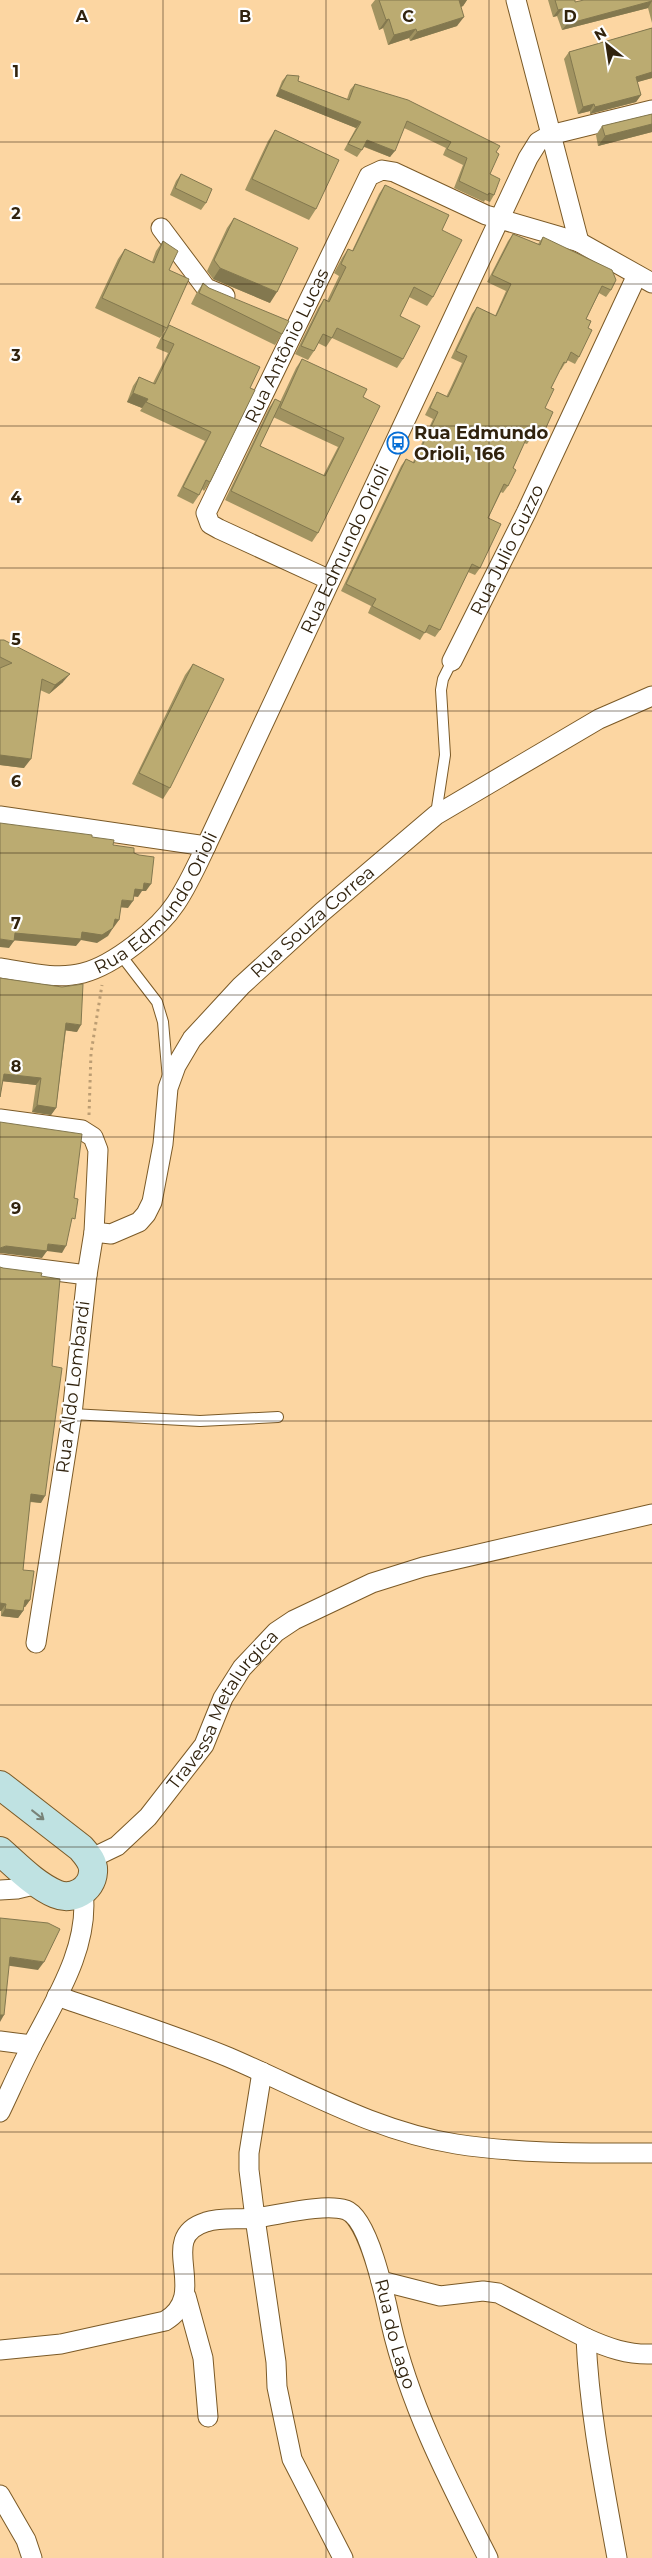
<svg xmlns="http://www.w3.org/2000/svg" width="652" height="2558" viewBox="0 0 652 2558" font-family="Montserrat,sans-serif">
<rect width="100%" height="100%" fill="#fcd6a2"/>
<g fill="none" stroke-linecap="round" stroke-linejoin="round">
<g stroke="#7b5a27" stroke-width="12">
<path id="lane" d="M436,814L445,755L441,690L443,679L452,661
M120,954L157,1002L163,1022L168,1079
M72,1414L200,1421L278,1417"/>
</g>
<g stroke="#7b5a27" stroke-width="21">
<g id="street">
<path d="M516,0L579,242"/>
<path d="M161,228L206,288L225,296"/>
<path id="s1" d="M330,580L219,529L210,524L206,513L369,176L382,170L394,172L486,215L579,242L652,283"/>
<path id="s2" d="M452,661L526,513L637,275"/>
<path d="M0,816L206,846"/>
<path id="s3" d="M0,968C26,972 57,980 83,973C114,965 159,929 176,903C188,885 197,865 206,846L528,158L538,142L550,135L652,110"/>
<path d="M0,1119L82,1130L93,1137L98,1150L94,1232L87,1275L72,1414L36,1643"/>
<path id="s4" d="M94,1232L111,1234L139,1222L146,1214L152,1202L163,1144L168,1088L176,1066L192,1039L241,986L322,912L436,815L599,719L652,696"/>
<path d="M0,1264L87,1275"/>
<path id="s5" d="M90,1859L117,1846L148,1817L204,1745L223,1698L242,1668L276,1632L294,1620L372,1583L423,1567L652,1514"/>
<path d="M0,1890L17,1889L38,1884"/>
<path d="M57,1996C114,2016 172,2034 228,2057C303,2089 374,2131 456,2144C520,2154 587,2153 652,2153"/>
<path d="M0,2041L32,2045"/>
<path id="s6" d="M262,2072L249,2153V2170L255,2218C279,2215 324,2203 346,2210C369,2218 386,2301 391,2324C410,2407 450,2483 488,2558"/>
<path d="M0,2112C11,2089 21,2066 33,2043C57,1997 90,1945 83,1891"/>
<path d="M381,2281L440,2296L483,2291L498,2293L586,2338C589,2411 604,2486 617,2558"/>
<path d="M186,2296L203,2358L208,2417"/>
<path d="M586,2338C608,2348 628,2355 652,2354"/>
<path d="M0,2350L61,2344L165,2321C212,2293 154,2238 206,2222C220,2217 240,2220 255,2218L276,2362L277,2387L292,2459L343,2558"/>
<path d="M0,2495L26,2540L32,2558"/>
</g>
</g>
<g stroke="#7b5a27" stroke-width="30">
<path id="secondary" d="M0,1785L81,1848C87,1855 94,1862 93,1872C92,1890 72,1901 56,1894C35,1885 17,1866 0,1851"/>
</g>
<path stroke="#bc9d73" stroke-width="3" stroke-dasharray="2.5 4" stroke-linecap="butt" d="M89,1115L91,1053L102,985"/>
<use href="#lane" stroke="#fff" stroke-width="10"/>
<use href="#street" stroke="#fff" stroke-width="19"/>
<use href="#secondary" stroke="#bfe2e2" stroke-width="28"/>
</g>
<path fill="#a19361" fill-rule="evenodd" d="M375,0H467L463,6L461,7L457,26L410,41L409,38L388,45L383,28L379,30L371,5Z
M548,0H575V2L652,0V23L648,8L562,30L557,16L553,17Z
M652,28V78L637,82L641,95L636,102L590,114V111L578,114L564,59L569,52Z
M287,75L298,81L347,99L350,90L355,84L496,152L490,174L494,195L490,202L485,200L484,202L454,188L463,165L443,155L446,148L404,128L390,157L364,147L357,157L344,150L356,128L276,96L282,81Z
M652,114V132L598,146L596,135L602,126Z
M275,130L316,209L309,220L245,190L268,141Z
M181,174L206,203L201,210L170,195L176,181Z
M385,185L442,230L433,297L427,306L409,297L400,316L403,359L397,368L332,338L326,347L318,343L314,351L308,360L295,354L318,308L324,299L327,301L339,276L334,273L342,258L348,249L352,251L379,194Z
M234,218L270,303L213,279L207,271L227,228Z
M513,234L538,244L543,237L611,290L606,297L599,293L586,319L588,328L579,357L575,364L567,360L561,370L560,369L551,388L545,408V430L540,437L534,434L527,444L524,443L513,468L508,486L503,493L501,492L488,518L480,568L475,575L468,572L440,630L435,637L425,632L420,640L368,613L371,606L341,591L401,466L406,459L413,462L433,419L425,415L433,399L437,392L446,397L451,387L462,363L451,358L472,314L477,307L495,316L506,291L487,282L508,241Z
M163,241L169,270L167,328L160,338L95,308L118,259L125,249L152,262L156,251Z
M203,283L209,288L282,334L275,345L191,304L196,294Z
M169,325L250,388L210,482L204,491L202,489L199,495L193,504L177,496L205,441L140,411L142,408L127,402L133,386L139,377L153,383L168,353L156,348L163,333Z
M302,359L363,397L318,533L312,542L225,500L269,408L275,399L280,402L296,368ZM273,417L338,447L323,476L260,446Z
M0,640L63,682L49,694L40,690L24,768L0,765Z
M193,664L170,788L163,799L132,784L185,675Z
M0,978L77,1032L66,1030L56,1108L51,1115L32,1112L36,1085L3,1081Z
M0,1267L3,1268L41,1276L52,1366L41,1503L30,1502L23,1570L30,1600L25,1607H24L23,1611L18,1618L1,1616V1611H0Z"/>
<path fill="#83784f" d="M459,0H467L463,6L452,10Z
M652,1L648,8L562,30L567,24Z
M562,9L557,16L553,17L558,10Z
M464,17L457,26L410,41L417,32Z
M389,19L383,28L379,30L386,20Z
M416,29L409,38L388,45L394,35Z
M652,72V78L631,84L636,77Z
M280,89L361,122L356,128L276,96Z
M641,95L636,102L590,114L595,107Z
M594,104L590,111L578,114L583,107Z
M652,124V132L598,146L605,136Z
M367,140L395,151L390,157L363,146Z
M220,268L277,292L270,303L213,279Z
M133,393L148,399L142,408L127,402Z
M70,674L63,682L49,694L55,685Z
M0,755L31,759L24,768L0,765Z
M144,883L151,884L146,891H142L138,897L130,896L135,889Z
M122,900L133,901L128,908L117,907Z
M115,919L119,920L114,927H110Z
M113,928L108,936L97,943L81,940L76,946L10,940L15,933L82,932Z
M0,939L14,941L9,948L0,947Z
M66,1023L81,1025L77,1032L62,1030Z
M4,1074L41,1078L36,1085L0,1081Z
M37,1105L56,1108L51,1115L32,1112Z
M48,1244L66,1246L62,1253L47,1251L42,1258L0,1253V1248L6,1246Z
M31,1494L45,1496L41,1503L26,1501Z
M25,1600H30L25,1607L20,1606Z
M0,1603L6,1604L1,1611H0Z
M5,1609L23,1611L18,1618L1,1616Z
M10,1957L44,1962L38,1970L4,1965Z
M0,2015H4L0,2022Z"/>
<path fill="#bbab71" stroke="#83784f" d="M379,0H460H459L464,17L417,32L416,29L394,35L389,19L386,20Z
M555,0H575V2L584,0H652V1L567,24L562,9L558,10Z
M652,28V72L636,77L641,95L595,107L594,104L583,107L569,52Z
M287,75L299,76L298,81L349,100L355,84L408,100L500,146L496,152L499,154L490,174L500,179L494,195L489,193L488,195L459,181L467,158L447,149L451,142L407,121L395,151L367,140L362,150L348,144L361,122L280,89Z
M652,114V124L605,136L602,126Z
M275,130L339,160L316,209L252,179Z
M181,174L212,189L206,203L175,188Z
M385,185L449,215L442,230L462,240L433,297L414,287L400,316L420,326L403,359L337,328L332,338L323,334L314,351L301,346L324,299L329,302L346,267L341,264L348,249L353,251Z
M234,218L298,248L277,292L220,268L214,260Z
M513,234L540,245L543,237L612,270L616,280L611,290L602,286L586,319L591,321L588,328L592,330L579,357L571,352L566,363L564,362L551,388L554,389L545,408L553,412L545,430L537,427L532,437L528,435L513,468L516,470L508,486L504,484L488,518L501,524L480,568L472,564L440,630L429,625L425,633L372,606L376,599L346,584L406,459L414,463L438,412L430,408L437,392L448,397L456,380L467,356L456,351L477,307L496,316L511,284L492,275Z
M163,241L178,251L169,270L189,279L167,328L102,298L125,249L154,263Z
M203,283L209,288L289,321L282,334L199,293Z
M169,325L260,367L250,388L255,390L210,482L206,480L199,495L183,487L211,432L146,402L148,399L133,393L139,377L155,384L174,344L162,339Z
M302,359L367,389L363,397L380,406L318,533L231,491L275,399L281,402L260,446L325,476L344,438L280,408Z
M0,640H4L70,674L55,685L42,679L31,759L0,755V668L12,663L0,657Z
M193,664L224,679L170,788L139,773Z
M0,823L92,835V837L114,840L113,845L134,848V853L139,855L154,857L151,884L144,883L143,890L135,889L133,901L122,900L119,920L115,919L113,928L102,935L82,932L81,939L15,933L14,941L0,939Z
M0,978L62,987L83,984L81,1025L66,1023L56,1108L37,1105L41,1078L4,1074L0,1097Z
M0,1122L82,1134L74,1198L78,1199L75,1219L72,1218L66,1246L48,1244L47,1251L6,1246L0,1248Z
M0,1267L3,1268L42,1273L41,1276L60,1279L52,1366L62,1368L45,1496L31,1494L23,1570L34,1571L30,1600H25L23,1611L5,1609L6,1604L0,1603Z
M0,1918L48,1923L60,1929L44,1962L10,1957L4,2015H0Z"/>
<defs><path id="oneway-shaft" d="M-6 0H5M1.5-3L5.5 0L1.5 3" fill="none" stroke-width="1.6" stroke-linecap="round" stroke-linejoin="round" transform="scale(1.25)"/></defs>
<use stroke="#788278" href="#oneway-shaft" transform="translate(38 1815) rotate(38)"/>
<path fill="none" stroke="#31230e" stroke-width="1" stroke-opacity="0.55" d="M163,0V2558M326,0V2558M489,0V2558M0,142H652M0,284H652M0,426H652M0,568H652M0,711H652M0,853H652M0,995H652M0,1137H652M0,1279H652M0,1421H652M0,1563H652M0,1705H652M0,1847H652M0,1990H652M0,2132H652M0,2274H652M0,2416H652"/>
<defs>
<g id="bus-ring" transform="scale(1.125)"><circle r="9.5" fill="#fefefe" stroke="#056ed6" stroke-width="1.5"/><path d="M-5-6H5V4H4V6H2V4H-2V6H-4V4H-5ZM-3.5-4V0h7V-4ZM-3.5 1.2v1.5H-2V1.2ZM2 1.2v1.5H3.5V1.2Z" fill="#056ed6"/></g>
</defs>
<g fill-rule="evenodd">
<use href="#bus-ring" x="398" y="443"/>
</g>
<g text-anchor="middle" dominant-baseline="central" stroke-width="4.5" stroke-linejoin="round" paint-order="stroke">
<g font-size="18" fill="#31230e" stroke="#fefefe">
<text stroke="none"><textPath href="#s1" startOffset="330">Rua Antônio Lucas</textPath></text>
<text stroke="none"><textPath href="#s3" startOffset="594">Rua Edmundo Orioli</textPath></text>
<text stroke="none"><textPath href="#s2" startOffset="124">Rua Julio Guzzo</textPath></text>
<text stroke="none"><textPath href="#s3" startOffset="189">Rua Edmundo Orioli</textPath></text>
<text stroke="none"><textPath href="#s4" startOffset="410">Rua Souza Correa</textPath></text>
<text transform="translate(73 1387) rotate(-83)">Rua Aldo Lombardi</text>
<text stroke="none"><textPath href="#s5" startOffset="204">Travessa Metalurgica</textPath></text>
<text stroke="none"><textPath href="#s6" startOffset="375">Rua do Lago</textPath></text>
</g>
<g font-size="18" font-weight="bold" fill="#31230e" stroke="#fefefe" text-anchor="start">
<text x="414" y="433">Rua Edmundo<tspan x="414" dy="21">Orioli, 166</tspan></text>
</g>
</g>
<g font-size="16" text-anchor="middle" font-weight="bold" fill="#31230e" stroke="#fefefe" stroke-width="4.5" stroke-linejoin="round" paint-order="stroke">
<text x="82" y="22">A</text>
<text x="245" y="22">B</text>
<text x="408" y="22">C</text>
<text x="570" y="22">D</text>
<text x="16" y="77">1</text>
<text x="16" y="219">2</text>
<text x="16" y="361">3</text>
<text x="16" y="503">4</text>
<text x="16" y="645">5</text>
<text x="16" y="787">6</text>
<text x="16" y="929">7</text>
<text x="16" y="1072">8</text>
<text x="16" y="1214">9</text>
</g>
<g transform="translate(607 45) rotate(330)" stroke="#fefefe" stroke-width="4" paint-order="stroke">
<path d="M0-4L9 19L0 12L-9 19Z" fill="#31230e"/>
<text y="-8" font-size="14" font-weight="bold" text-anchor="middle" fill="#31230e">N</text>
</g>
</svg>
